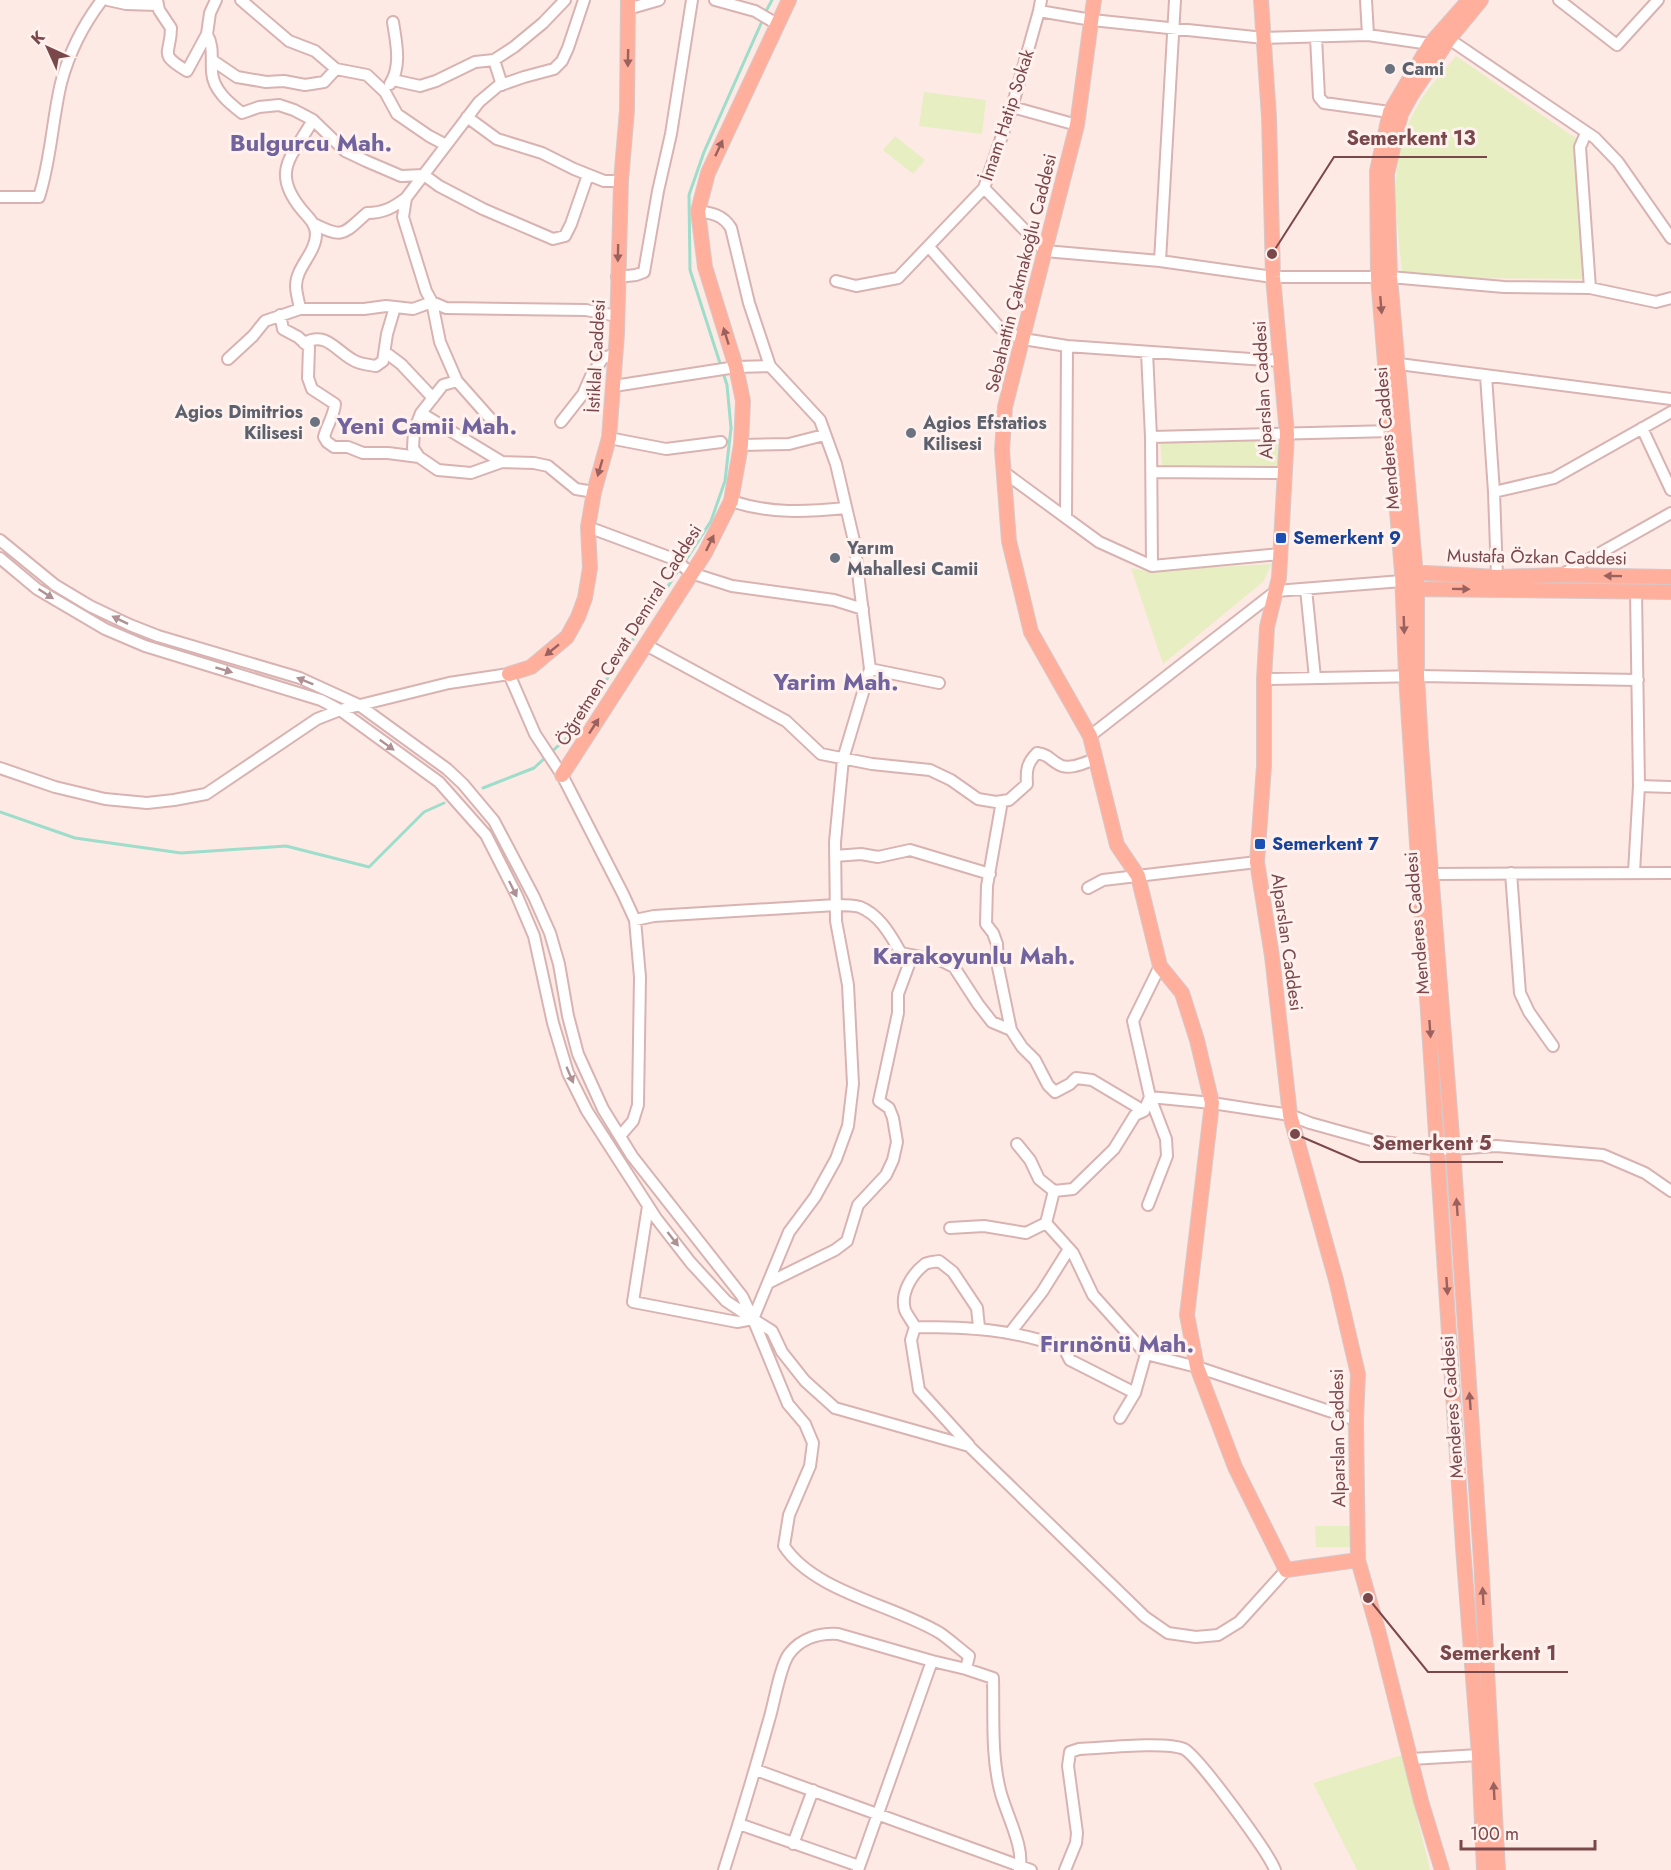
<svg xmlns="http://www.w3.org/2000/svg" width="1671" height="1870" viewBox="0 0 1671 1870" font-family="Jost,sans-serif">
<rect width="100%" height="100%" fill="#feeae5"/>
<path fill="#e7eec2" d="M1456,56L1577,139L1587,279L1464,278L1402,272C1396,212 1386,158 1419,103C1429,86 1444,71 1456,56Z
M924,92L986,100L982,134L919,126Z
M895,136L925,160L913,174L883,150Z
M1160,440H1278V466L1162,465Z
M1271,564L1264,581L1163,664L1131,568L1148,571Z
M1315,1526H1352V1547H1316Z
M1402,1755L1430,1870H1357L1313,1783Z"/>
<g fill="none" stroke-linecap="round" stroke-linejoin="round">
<path stroke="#9dddcb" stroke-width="3" d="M765,13L772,0
M684,563L711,521L725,481L731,428L727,385L690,270L689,195L704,152L763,19
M483,788L534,768L570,735L680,568
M0,812L75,838L181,853L286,846L369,867L424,812L444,803"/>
<g stroke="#d8b3b2" stroke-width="14">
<path id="minor" d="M108,0L126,4L157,5
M157,0L159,10L171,28C171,55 157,53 187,71L207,34L210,13L216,0
M241,0L289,41L315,51L336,69L367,75L385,92L397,114L429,136L446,145
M715,0L755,11L777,24
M1366,0L1368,35
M1559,0L1617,45L1658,0
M628,9L659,0
M1039,11L1092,20L1264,38L1368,35L1430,44L1449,39L1595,138L1618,162L1671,238
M207,34C214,47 211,57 212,72C213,90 229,103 242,113L259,107L279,105L294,110L313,120L345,151L366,161L401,176L424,175L439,186L483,209L553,239L565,236L571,224L588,175
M1316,37L1319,97L1324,103L1397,113
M212,60L237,77L266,82L284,81L305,85L324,82L336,69
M494,60L502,85
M393,80L420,86L436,81L475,62L494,60L514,47L543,23L565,0
M390,84C402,66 396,42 393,22
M1012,107L1077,125
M467,117L497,139L542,153L574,169L604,181H621
M1586,133L1580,147L1590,288
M984,188L1045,251L1160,261L1273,277H1390L1504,287L1590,288L1656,302L1671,298
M0,197H39C51,160 52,121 61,83C69,53 83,25 102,0
M698,211C712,213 723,215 731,228L749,303L770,366L820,420L836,464L854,541L870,669L843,759L835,842L836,921L848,985L853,1084L848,1126L836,1159L815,1197L789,1232L753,1319L788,1404L805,1424L813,1443L810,1466L789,1515L784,1546C814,1592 894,1605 940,1633C950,1640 960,1649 969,1656L966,1669
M314,224C344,239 343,234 367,213C384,213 394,207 406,198
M929,247L1001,329L1023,339L1067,346L1280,361
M1160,261L1175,0
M617,277L636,275L644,272L658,191L671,134L692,0
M836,281L856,286L898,278L984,188L1012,107L1039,11L1041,0
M300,309C299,302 296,293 296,286C296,267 316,253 316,234C316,224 308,217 302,210C270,171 292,157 313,120
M280,315L283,329L298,337L309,347L308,378L312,389L335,404C334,416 327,425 324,437L327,442L334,447H348L363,453H388L419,457
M304,343C326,331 335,350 353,360C359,364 369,365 376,366L383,361L387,334L395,307
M385,352L401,364L433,398
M1147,352L1151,437L1152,566
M228,359L253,336L265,321L300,309H364L386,306L413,309L432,302L446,308L586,310L617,316
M1399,364L1671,399
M1486,376L1494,492L1497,577
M457,381L443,385L421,413L414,431L413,448L419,457L438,470L471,473L502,462L534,463L548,466L576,489L594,492
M614,386L736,367L770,366
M421,413L502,462
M561,422L583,394L591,376L603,358L616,354
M496,425L457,381L440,342L432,302L426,291L403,217L406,198L479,102L498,86L524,77L554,69L562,61L568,48L584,0
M1642,428L1671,490
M1151,437L1392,431
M609,438L666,449L721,442
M741,445L789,444L824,435
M1152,472L1285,473
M1005,473L1099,542L1152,566L1280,554
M1494,492L1554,478L1671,412
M731,501C770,514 806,512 846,508
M1066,518L1067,346
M588,527L674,559L691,573L732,586L834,600L863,609
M0,540L55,585L90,606L130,625L158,636L300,678L359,705L447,769L463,784L494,821L534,897L550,933L559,964L568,1016L578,1054L603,1109L632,1156L742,1296L753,1319L726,1301L691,1263L656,1218L587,1111L568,1073L553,1023L534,936L517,896L486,835L439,782L340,710L321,700L145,646L105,629L37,589L0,558
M1561,575L1671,513
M1306,589L1315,678
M646,645L786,721L821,754L872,764L930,770L951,780L978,799L996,802L1009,800L1027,784C1026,770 1027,763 1037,753C1049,755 1048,758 1058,764C1068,771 1084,763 1095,759
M870,669L939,683
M1264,679L1421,676L1638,680
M1090,736L1276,591L1402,581
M0,768L55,787L105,799L147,803L174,800L206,794L317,719L340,710L449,683L509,674L535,734L562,775L623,894L635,920L654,916L836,905C843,905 853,905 860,907C880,915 891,936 901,953L942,961L954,967L978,1004L992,1022L1011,1030
M1639,786L1671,787
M1002,801L987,886L986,924L993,933L997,944L998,967L1011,1030L1022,1047L1035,1060L1048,1085L1055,1092L1070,1084L1076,1078L1092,1080L1144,1111
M835,856L861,854L878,857L910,850L990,874
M1634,872L1639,786L1636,591
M1511,873L1520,993L1529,1012L1553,1046
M1431,874L1671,873
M1088,888L1103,880L1257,862
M620,1136L633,1121L638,1105L640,977L635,920
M1017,1144L1030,1160L1039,1179L1054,1191L1073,1189L1114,1149L1135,1115L1144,1111L1150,1097L1212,1103L1290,1115L1310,1123L1371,1140L1438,1150L1496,1146L1603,1155L1645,1173L1671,1191
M1054,1191L1046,1223L1073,1253L1093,1295L1146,1354L1197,1367L1356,1420
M1148,1205L1167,1156L1166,1139L1150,1097L1133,1021L1160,966
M648,1206L633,1302L737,1322L753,1319L772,1331L782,1352L805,1381L835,1408L969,1446L1145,1617L1168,1633L1196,1637L1218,1635L1239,1622L1286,1570
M950,1228L984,1226L1026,1233L1046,1223
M768,1283L835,1250L847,1241L858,1205L886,1175L893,1160L897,1142L893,1118L889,1108L879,1101L898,1013V994L912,956
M915,1327C912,1321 907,1315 905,1310C900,1293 912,1274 925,1264C929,1262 934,1262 939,1261L953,1272L977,1308L979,1327
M1010,1333L1042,1292L1069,1249
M1120,1418L1135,1393L1146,1354
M969,1445L919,1390L911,1340L915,1327C967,1327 1014,1329 1064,1348L1070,1360L1135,1393
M1411,1759L1479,1755
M756,1770L1031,1870
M739,1824L859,1866
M793,1844L813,1790
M724,1870C740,1820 755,1770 769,1720C774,1704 780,1666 789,1654C801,1638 820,1633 838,1634L932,1661L966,1669L993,1678C994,1715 991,1754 1000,1790C1005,1812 1026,1849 1019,1870
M858,1870L932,1661
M1065,1870L1076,1843L1077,1833L1068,1766L1070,1752L1079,1749C1103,1748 1165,1741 1184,1749C1198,1756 1269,1853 1275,1870"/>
</g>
<g stroke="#d7c8c9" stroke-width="16">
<path id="major" d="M1094,0L1077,125L1005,407L1002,450L1009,541L1031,632L1090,736L1117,845L1138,876L1160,966L1182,993L1197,1040L1212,1103L1187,1315L1197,1367L1235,1467L1286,1570L1358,1560
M1261,0L1269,117L1273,277L1287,434L1279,578L1267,627L1264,679V766L1257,862L1272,956L1290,1115L1336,1280L1358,1374L1356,1420L1358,1560L1379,1634L1421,1801L1442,1870
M1469,0L1430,44L1390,112L1377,171L1378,277L1402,572L1406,676L1463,1547L1479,1755L1484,1870
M1481,0L1449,39L1412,94L1401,114L1387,174L1390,277L1417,588V676L1421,745L1453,1149L1481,1560L1498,1870
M1409,572L1497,577L1561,575L1671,577
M1411,589L1671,592
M509,674L531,667L567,637L578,617L585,598L590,568L588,527L594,492L609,438L617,334L621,181L627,110L628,0
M562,775L705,553L731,501L741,445L743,401L736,367L705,267L698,211L708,173L789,0"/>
</g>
<use href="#minor" stroke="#fff" stroke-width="10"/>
<use href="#major" stroke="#ffaf9b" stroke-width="14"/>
</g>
<defs><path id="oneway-solid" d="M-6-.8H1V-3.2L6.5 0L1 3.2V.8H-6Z" transform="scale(1.5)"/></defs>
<g fill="#9b615f">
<use href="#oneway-solid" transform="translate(628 58) rotate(91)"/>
<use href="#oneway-solid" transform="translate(719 148) rotate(-65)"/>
<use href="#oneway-solid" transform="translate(618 253) rotate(91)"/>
<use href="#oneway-solid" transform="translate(1381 305) rotate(85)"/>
<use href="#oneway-solid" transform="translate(726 336) rotate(-107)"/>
<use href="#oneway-solid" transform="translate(600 468) rotate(106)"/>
<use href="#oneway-solid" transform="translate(710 543) rotate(-64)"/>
<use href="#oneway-solid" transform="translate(1613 576) rotate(-179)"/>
<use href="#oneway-solid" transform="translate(1461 589) rotate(1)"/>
<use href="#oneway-solid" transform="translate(1404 625) rotate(88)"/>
<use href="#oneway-solid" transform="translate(552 650) rotate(141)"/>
<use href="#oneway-solid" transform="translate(594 726) rotate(-57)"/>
<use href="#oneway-solid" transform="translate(1430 1029) rotate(86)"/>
<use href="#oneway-solid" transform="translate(1457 1207) rotate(-94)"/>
<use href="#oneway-solid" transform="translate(1447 1286) rotate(86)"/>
<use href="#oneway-solid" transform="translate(1470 1401) rotate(-94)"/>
<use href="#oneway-solid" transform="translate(1483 1596) rotate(-93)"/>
<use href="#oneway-solid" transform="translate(1494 1791) rotate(-93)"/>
</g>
<g fill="#af9193">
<use href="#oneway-solid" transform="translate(46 594) rotate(33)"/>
<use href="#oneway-solid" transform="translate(120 620) rotate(-154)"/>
<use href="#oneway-solid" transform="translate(224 670) rotate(17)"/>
<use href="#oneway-solid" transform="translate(305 681) rotate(-158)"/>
<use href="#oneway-solid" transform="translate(387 745) rotate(36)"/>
<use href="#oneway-solid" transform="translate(513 889) rotate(64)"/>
<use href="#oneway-solid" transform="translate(570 1075) rotate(67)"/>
<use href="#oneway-solid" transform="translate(673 1239) rotate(52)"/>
</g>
<g fill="#6b7280" stroke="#fff1ed" stroke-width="2">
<circle cx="1390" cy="69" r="6"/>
<circle cx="315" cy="422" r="6"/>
<circle cx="911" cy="433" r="6"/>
<circle cx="835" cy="558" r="6"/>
</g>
<g fill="#1a4fb4" stroke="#fff1ed" stroke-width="2">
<rect x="1275" y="532" width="12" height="12" rx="3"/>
<rect x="1254" y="838" width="12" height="12" rx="3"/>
</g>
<g text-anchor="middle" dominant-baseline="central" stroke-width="6" stroke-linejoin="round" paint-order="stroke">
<g font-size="18" font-weight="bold" fill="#5b616d" stroke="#fff1ed" text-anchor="start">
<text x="1402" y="69">Cami</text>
<text x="303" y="412" text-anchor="end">Agios Dimitrios<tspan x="303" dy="21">Kilisesi</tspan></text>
<text x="923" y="423">Agios Efstatios<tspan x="923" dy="21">Kilisesi</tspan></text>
<text x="847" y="548">Yarım<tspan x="847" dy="21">Mahallesi Camii</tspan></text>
</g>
<g font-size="18" fill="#7a474b" stroke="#fff1ed">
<text transform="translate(1007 115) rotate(-72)">İmam Hatip Sokak</text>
<text transform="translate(1021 273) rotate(-76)">Sebahattin Çakmakoğlu Caddesi</text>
<text transform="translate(596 356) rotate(-87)">İstiklal Caddesi</text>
<text transform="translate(1263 390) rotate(-93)">Alparslan Caddesi</text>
<text transform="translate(1387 438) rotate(-95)">Menderes Caddesi</text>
<text transform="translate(1537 557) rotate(1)">Mustafa Özkan Caddesi</text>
<text transform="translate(629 635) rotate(-58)">Öğretmen Cevat Demiral Caddesi</text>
<text transform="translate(1417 923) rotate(-95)">Menderes Caddesi</text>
<text transform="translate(1287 942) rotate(82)">Alparslan Caddesi</text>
<text transform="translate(1452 1407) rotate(-94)">Menderes Caddesi</text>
<text transform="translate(1338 1438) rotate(-91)">Alparslan Caddesi</text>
</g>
<g font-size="18" font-weight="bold" fill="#164399" stroke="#fff1ed" text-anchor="start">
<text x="1293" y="538">Semerkent 9</text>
<text x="1272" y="844">Semerkent 7</text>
</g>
<g font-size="24" font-weight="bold" fill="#70639e" stroke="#fff1ed">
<text x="311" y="142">Bulgurcu Mah.</text>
<text x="427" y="425">Yeni Camii Mah.</text>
<text x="836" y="681">Yarim Mah.</text>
<text x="974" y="955">Karakoyunlu Mah.</text>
<text x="1117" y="1343">Fırınönü Mah.</text>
</g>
</g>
<path fill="none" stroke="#7a474b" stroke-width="2" d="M1272 254L1334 157H1487M1295 1134L1360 1162H1503M1368 1598L1428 1672H1568"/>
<g fill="#7a474b" stroke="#fff1ed" stroke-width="2">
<circle cx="1272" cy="254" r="6"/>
<circle cx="1295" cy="1134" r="6"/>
<circle cx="1368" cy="1598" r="6"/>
</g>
<g font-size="20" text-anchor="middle" font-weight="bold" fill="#7a474b" stroke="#fff1ed" stroke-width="6" stroke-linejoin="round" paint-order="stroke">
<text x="1411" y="145">Semerkent 13</text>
<text x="1432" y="1150">Semerkent 5</text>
<text x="1498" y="1660">Semerkent 1</text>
</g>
<g transform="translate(48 48) rotate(315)" stroke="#fff1ed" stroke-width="4.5" paint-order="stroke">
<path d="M0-4.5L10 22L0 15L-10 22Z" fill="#7a474b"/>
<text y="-9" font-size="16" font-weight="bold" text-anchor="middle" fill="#7a474b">K</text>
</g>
<path d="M1461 1840v9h134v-9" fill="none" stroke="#7a474b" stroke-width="3"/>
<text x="1470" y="1840" font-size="18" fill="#7a474b" stroke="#fff1ed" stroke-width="4.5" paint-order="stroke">100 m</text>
</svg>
